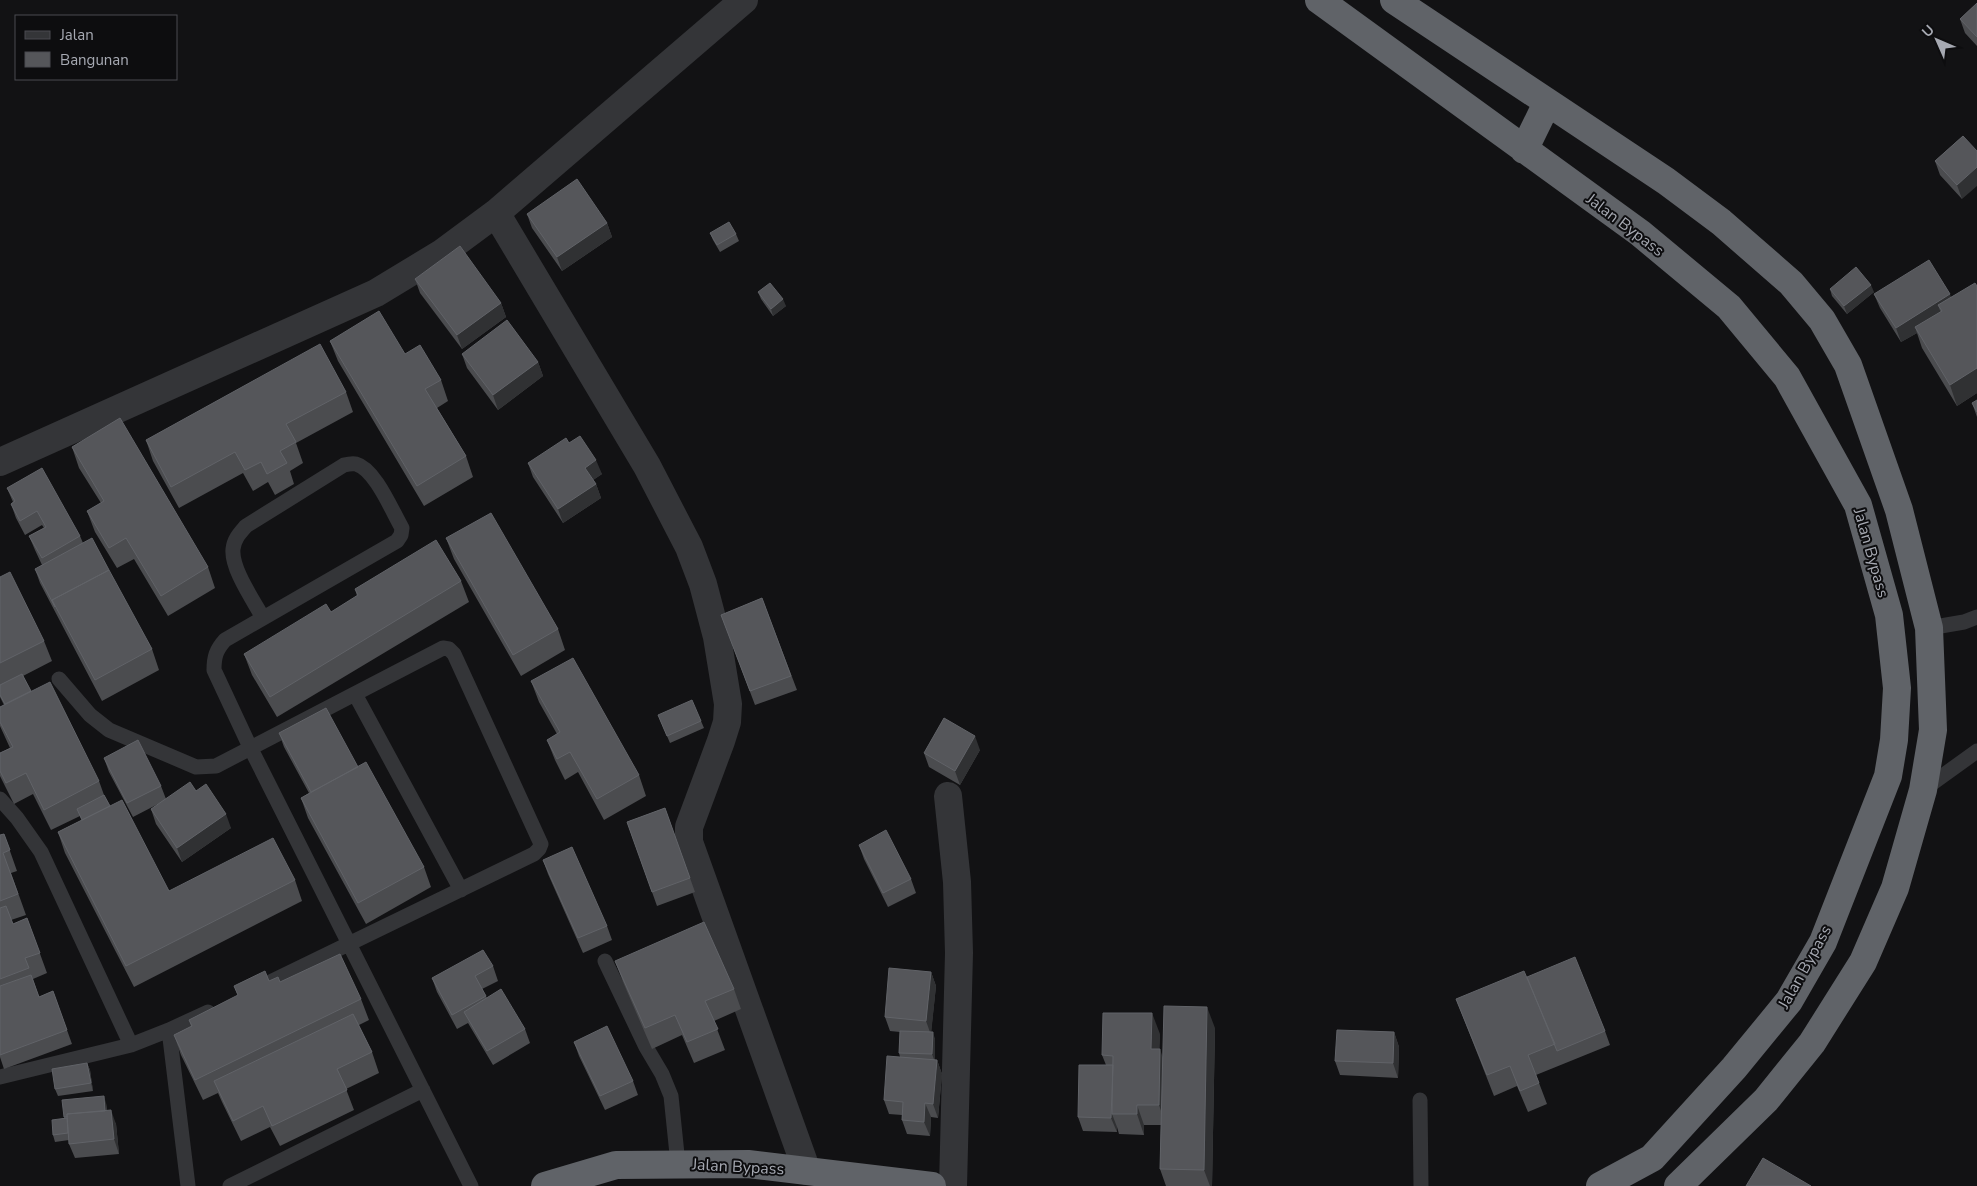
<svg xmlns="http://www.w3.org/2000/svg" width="1977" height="1186" viewBox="0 0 1977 1186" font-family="'Nunito Sans',sans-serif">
<rect width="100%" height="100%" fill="#121214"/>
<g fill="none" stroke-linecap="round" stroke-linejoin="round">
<path stroke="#343538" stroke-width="15" d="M263,618C254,601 231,569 233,549C234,539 240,533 246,526L344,465C348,464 352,463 356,464C375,469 392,511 402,528L401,535L397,541L225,640C216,650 214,657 214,670L250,747L471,1186
M1929,628L1964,622L1977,617
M59,679L90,715L109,730L196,767L216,766L443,648L449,649L454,654L541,844L539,849L534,854L260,987
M355,694L461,890
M1923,790L1977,751
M0,799L17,818L41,852L131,1045
M605,961L646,1047L662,1074L671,1096L678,1164
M169,1030L188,1186
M0,1077L131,1045L169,1030L208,1012
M1420,1100L1421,1186
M230,1186L423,1090"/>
<path stroke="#343538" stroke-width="28" d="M496,213L647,466L689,547L703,584L717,637L728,704L727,722L721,741L689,827V842L807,1171
M0,462L376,293L442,253L496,213L744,0
M948,796L957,882L959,953L953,1186"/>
<path stroke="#606368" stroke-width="28" d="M1319,0L1640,233L1729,307L1787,377L1858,505L1889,615L1897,688L1894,740L1888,776L1823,942L1789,1001L1734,1068L1652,1158L1600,1186
M1394,0L1666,181L1721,222L1791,283L1822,320L1848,365L1899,510L1929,628L1933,730L1923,790L1895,888L1863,962L1812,1043L1766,1100L1678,1186
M1524,150L1547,103
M545,1186L616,1165L748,1164L932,1186"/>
</g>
<path fill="#4b4c4f" d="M1977,3V46L1965,33L1960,19Z
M1963,136L1962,199L1940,175L1935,161Z
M527,214L607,223L612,237L562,271L532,228Z
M710,233L736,234L739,241L720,252L713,240Z
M415,279L501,303L506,317L462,349L420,293Z
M1977,286V393L1957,406L1922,348L1917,333L1901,342L1880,308L1874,294L1951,297Z
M1830,289L1874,292L1847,314L1832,296Z
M758,292L786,306L773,316L761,299Z
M330,341L405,354L441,380L448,401L437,408L466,456L473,477L424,506L338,361Z
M462,354L538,362L543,376L498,410L467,368Z
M346,392L353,412L296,443L303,463L290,471L294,484L275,495L268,482L253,491L243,473L179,508L153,461L146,440Z
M1977,400V417L1972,403Z
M569,443L602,474L593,480L596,484L601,498L563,523L533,477L528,463Z
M72,447L208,567L215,588L168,616L134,559L117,568L95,532L87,511L101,503L79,468Z
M7,488L80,536L83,543L152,649L159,670L102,701L40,583L35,569L42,565L35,550L29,536L44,528L42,525L25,535L16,518L11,504L13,502Z
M446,538L558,629L565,650L521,676L454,559Z
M0,577L44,641L52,661L23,676L31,691L99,781L104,795L110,806L169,891L295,880L302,901L134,987L65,853L58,832L82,820L80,816L51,830L33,794L14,804L0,776V753L10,748L0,726V707L4,705L0,697Z
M461,581L469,602L277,717L252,675L244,654L331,612L357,596L355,589Z
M762,598L797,690L755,705L721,615Z
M531,681L639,775L646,796L604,820L578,772L565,780L555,760L547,740L557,734L539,702Z
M658,715L701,721L704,728L670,743Z
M279,733L358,767L424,867L431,887L366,924L308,818L301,798L309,793L284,747Z
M980,750L960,785L929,767L924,753Z
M104,758L161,786L166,799L196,791L231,828L182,862L156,824L151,809L160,803L133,817L109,772Z
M665,808L695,892L657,906L627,822Z
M4,834L17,871L11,873L26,915L11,920L13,924L27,918L47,973L33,979L39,997L53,991L72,1044L4,1069L0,1057V835Z
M859,845L911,879L916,893L888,907L864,859Z
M543,860L607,926L612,940L583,953L548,874Z
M615,961L734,989L741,1009L714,1021L725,1050L694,1063L682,1035L652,1049L623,982Z
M493,966L498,981L482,989L487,998L525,1029L530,1043L493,1065L468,1023L457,1029L437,992L432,978Z
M931,972L936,986L931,1032L935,1039V1060H937L942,1074L938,1118L931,1117L930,1136L907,1134L902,1120V1115L889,1114L884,1100L900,1057L899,1053L900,1032L890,1031L885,1017Z
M1527,977L1605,1031L1610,1045L1536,1075L1547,1104L1528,1112L1517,1086L1494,1096L1456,999Z
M269,981L280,982L361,999L369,1020L359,1025L372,1052L379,1073L346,1089L354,1110L280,1146L270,1127L241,1141L222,1102L218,1093L203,1100L181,1055L174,1035L191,1026L189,1020L238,996L234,986Z
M1215,1028L1212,1186H1166L1160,1169L1161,1125H1144V1135L1119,1134L1117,1127V1132L1083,1131L1078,1117L1106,1065L1102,1055L1160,1034L1159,1049L1162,1058Z
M1394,1032L1399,1047L1398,1078L1340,1075L1335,1061Z
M574,1042L633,1081L638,1095L605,1110L579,1056Z
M87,1063L90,1070L93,1091L58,1096L55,1089Z
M106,1103L107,1110L116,1124L119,1154L75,1158L69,1144V1140L55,1142L53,1135L64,1119V1117Z"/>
<path fill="#303133" d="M1977,167V186L1962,199L1957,185Z
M607,223L612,237L562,271L557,257Z
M1871,285L1874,292L1847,314L1844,306Z
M1950,294L1955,308L1942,311L1938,305L1942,316L1915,327L1917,333L1901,342L1896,328Z
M783,299L786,306L773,316L771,309Z
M501,303L506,317L462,349L457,335Z
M538,362L543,376L498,410L493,395Z
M1977,368V393L1957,406L1950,385Z
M596,460L602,474L590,482L585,468Z
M596,484L601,498L563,523L558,509Z
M975,736L980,750L960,785L955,771Z
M226,814L231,828L182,862L177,848Z
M931,972L936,986L931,1035L926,1021Z
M1207,1007L1215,1028L1212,1186H1210L1204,1170Z
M1152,1013L1160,1034L1159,1070L1151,1049Z
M933,1032L935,1039V1062L932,1054Z
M1394,1032L1399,1047L1398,1078L1393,1063Z
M1160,1049L1167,1070L1166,1125L1159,1105Z
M937,1060L942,1074L938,1118L933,1104Z
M87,1063L90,1070L93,1091L91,1083Z
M1113,1065L1112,1114L1117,1127V1132L1111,1118Z
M104,1096L106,1103L108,1125L106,1118Z
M925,1103L931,1117L930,1136L924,1122Z
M1137,1105L1144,1125V1135L1137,1114Z
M111,1110L116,1124L119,1154L114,1139Z"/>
<path fill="#55565a" stroke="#616368" d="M1977,3V37L1960,19Z
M1963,136L1977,151V167L1957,185L1935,161Z
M577,179L607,223L557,257L527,214Z
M729,222L736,234L717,245L710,233Z
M460,246L501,303L457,335L415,279Z
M1929,260L1950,294L1896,328L1874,294Z
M1856,267L1871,285L1844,306L1830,289Z
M770,283L783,299L771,309L758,292Z
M1975,283L1977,286V368L1950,385L1915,327L1942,311L1938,305Z
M379,311L405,354L420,345L441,380L425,389L466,456L417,486L330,341Z
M507,320L538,362L493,395L462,354Z
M320,344L346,392L286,424L296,442L280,451L287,463L267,474L261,462L245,470L235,452L171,487L146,440Z
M1977,400V412L1972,403Z
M120,418L208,567L161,596L126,538L109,548L87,511L104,501L72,447Z
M580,436L596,460L585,468L596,484L558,509L528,463L566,438L569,443Z
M42,468L80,536L42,558L29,536L46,527L37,511L20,521L11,504L15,501L7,488Z
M491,513L558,629L513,655L446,538Z
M92,538L109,570L52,600L55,607L35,569Z
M436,540L461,581L270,697L244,654L326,604L331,612L358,595L355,589Z
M109,570L152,649L95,680L52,600Z
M10,572L44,641L0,663V577Z
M762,598L791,676L750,691L721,615Z
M573,658L639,775L597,799L570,752L557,759L547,740L560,732L531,681Z
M22,674L31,691L5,704L0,695V685Z
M50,682L99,781L44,810L26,773L6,783L0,771V753L13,747L0,722V707Z
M692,700L701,721L667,736L658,715Z
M326,708L358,767L311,792L279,733Z
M944,718L975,736L955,771L924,753Z
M138,740L161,786L127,803L104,758Z
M366,762L424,867L358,903L301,798Z
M190,782L196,791L206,784L226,814L177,848L151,809Z
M104,795L110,806L82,820L77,809Z
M122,800L169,891L273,838L295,880L126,966L58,832Z
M665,808L690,878L652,892L627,822Z
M886,830L911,879L883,893L859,845Z
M4,834L10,850L3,853L18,894L0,901V835Z
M572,847L607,926L578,938L543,860Z
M6,906L13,924L27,918L40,953L25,958L29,968L0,979V908Z
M704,922L734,989L705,1001L718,1029L687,1042L675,1015L645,1028L615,961Z
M483,950L493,966L475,976L486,996L452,1015L432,978Z
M340,954L361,999L195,1080L174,1035L192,1026L189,1020L238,995L234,986L265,971L269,981L278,977L280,982Z
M1575,957L1605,1031L1557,1051L1527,977Z
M889,968L931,972L926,1021L885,1017Z
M1524,971L1555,1044L1528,1055L1539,1083L1520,1091L1510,1066L1487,1075L1456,999Z
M31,975L39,997L53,991L67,1030L0,1055V986Z
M501,989L525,1029L487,1051L464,1012Z
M1164,1006L1207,1007L1204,1170L1160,1169Z
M1103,1013H1152L1151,1049H1160L1159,1105H1137V1114H1112L1113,1056L1102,1055Z
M353,1014L372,1052L337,1069L347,1090L272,1126L263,1106L233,1121L214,1081Z
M607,1026L633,1081L600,1096L574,1042Z
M1337,1030L1394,1032L1393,1063L1335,1061Z
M900,1031L933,1032L932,1054L899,1053Z
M887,1056L937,1060L933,1104L925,1103L924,1122L902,1120L903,1102L884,1100Z
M87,1063L91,1083L55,1089L52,1069Z
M1079,1065H1113L1111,1118L1078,1117Z
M104,1096L105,1111L67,1114V1117H64L62,1100Z
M111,1110L114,1139L69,1144L67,1114Z
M67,1118L68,1133L53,1135L52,1120Z
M1763,1158L1811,1186H1746Z"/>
<g text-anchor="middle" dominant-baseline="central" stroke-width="4" stroke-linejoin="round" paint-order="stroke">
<g font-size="16" fill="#a6a9b2" stroke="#0d0d0f">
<text transform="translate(1625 225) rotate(37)">Jalan Bypass</text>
<text transform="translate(1871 553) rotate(74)">Jalan Bypass</text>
<text transform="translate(1805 967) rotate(-61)">Jalan Bypass</text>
<text transform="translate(738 1167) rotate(3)">Jalan Bypass</text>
</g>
</g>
<rect x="15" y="15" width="162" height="65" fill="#0d0d0f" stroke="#4a4b50"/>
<rect x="25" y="31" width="25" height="8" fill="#343538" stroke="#4a4b50"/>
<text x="60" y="40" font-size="15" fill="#a6a9b2">Jalan</text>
<rect x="25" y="52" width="25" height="15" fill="#55565a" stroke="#4a4b50"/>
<text x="60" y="65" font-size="15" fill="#a6a9b2">Bangunan</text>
<g transform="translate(1937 40) rotate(315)" stroke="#0d0d0f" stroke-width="4" paint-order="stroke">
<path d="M0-4L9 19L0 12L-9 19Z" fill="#a6a9b2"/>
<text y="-8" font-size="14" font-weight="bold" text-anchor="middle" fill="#a6a9b2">U</text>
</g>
</svg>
